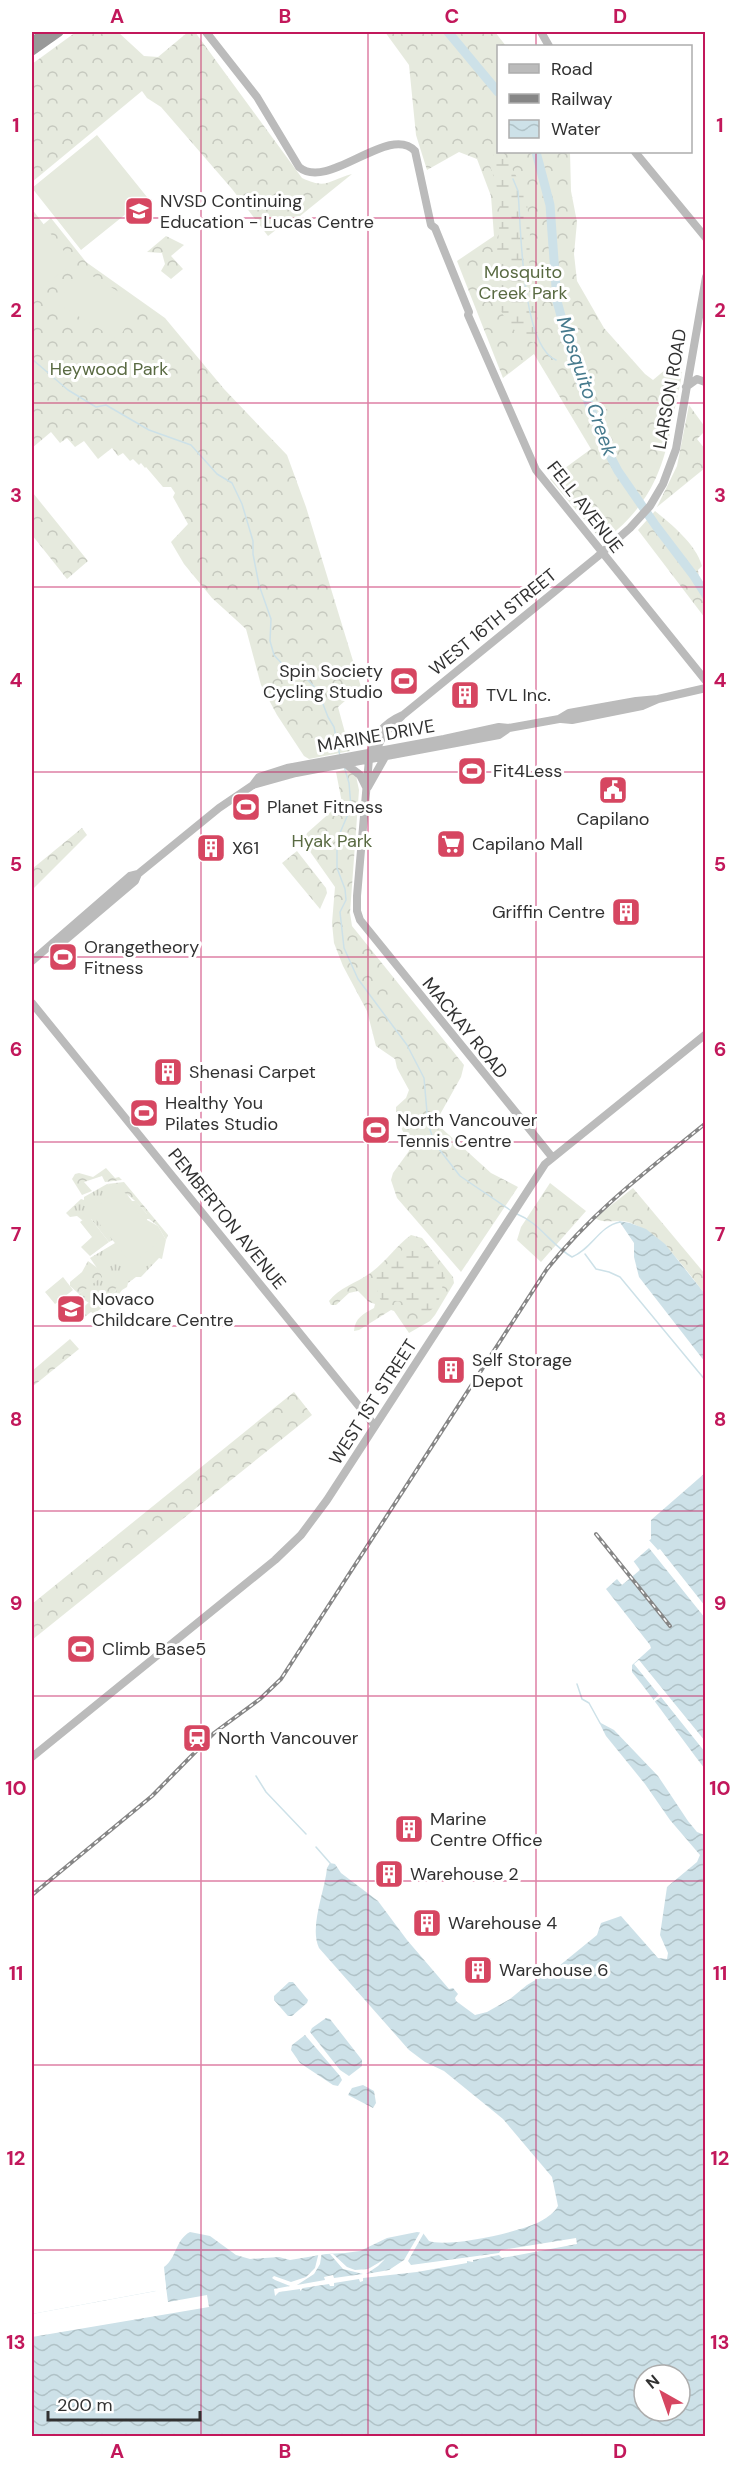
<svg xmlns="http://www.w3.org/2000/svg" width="737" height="2468" viewBox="0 0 737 2468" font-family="'DM Sans',sans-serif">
<defs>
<pattern id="grass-tufts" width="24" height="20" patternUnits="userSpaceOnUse" patternTransform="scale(1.5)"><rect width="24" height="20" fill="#e6eade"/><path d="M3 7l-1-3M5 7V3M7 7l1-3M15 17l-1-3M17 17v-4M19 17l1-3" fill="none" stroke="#c6c9bf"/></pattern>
<pattern id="forest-crowns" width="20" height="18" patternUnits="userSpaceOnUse" patternTransform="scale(1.5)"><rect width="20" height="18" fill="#e6eade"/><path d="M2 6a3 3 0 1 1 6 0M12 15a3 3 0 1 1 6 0" fill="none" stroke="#c6c9bf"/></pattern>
<pattern id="wetland-marsh" width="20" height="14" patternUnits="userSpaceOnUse" patternTransform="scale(1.5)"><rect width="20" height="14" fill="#e6eade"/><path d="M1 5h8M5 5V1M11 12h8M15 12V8" fill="none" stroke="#c6c9bf"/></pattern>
<pattern id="water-waves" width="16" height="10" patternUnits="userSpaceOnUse" patternTransform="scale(1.5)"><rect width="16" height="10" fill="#cde1e8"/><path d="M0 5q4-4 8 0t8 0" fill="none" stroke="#b0c2c7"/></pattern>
</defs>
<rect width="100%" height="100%" fill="#fff"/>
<path fill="url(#grass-tufts)" d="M107,1184L123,1189L132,1201H136L147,1214V1220L158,1226L166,1240L162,1259L159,1258L141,1277H136L128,1283L127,1287L122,1290L119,1294L116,1290C100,1303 95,1313 79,1294L85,1289L97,1268L90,1258L115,1243L132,1264L90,1212L113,1240L109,1242L91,1219L82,1220L77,1216L70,1217L66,1213L81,1199L84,1200V1197Z"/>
<path fill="url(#forest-crowns)" d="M76,32H118L144,56L158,57L188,32H195L302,178C327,190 329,180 352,174L284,229L281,226L268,236L232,189L161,107L147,98L142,91L32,182V64Z
M385,32H495L506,46H498V152H570L571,191L577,222L574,254L577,281L604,328L645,374L653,380L679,358L682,362C683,377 678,393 675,408C664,469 653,502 603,542L550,479L591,449L534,354L503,378L457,261L494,236L491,196L477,159L459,152L427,170L416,135L409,65Z
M51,218L86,262L165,318L224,389L287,455L306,507L361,687V691L354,693L338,707L350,751L309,759L304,756L277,715L261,685L246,629L212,598L184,564L171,542L188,524L173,497L175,493L171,487H163L146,467L145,468L141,463L139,465L133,459L130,461L123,453L118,456L112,448L98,459L84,441L75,447L67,438L60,443L51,432L32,448V234Z
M166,236L184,245L171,256L183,269L171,279L161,271L165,264L162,253L147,252Z
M689,405L705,427V431L697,439L705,449V468L657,507L677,466Z
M33,493L88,561L67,579L32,535Z
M655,511C671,524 696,544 702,566L698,570L699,578L705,586V618L638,530Z
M347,769L356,776L359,790L350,913L352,926L464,1065L461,1077L438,1118V1125L491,1173L518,1187L461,1272L397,1198L391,1180L393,1173L409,1151V1144L396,1117V1107L406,1098L409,1090L397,1068L395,1059L376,1046L367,1011L343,966L334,943L332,923L335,887L304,843L307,833L333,810L338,813L343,808L336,772Z
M82,828L87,835L32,890V869Z
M297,851L326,888L327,893L320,909L282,863Z
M106,1168L115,1178L119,1177L122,1180L105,1182L102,1176L84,1182L92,1191L82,1195L72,1179L75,1174L79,1173L93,1177Z
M124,1182L168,1235L166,1240L158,1226L149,1219H146L147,1214C136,1200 124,1190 107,1184Z
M550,1183L586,1211L541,1262L517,1240L521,1227Z
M633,1188L705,1274V1294C684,1268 664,1236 631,1223C619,1218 605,1225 595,1218Z
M411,1235L422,1238L453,1277L454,1283L435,1315L430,1321L409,1333L394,1311L391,1310L359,1330L354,1331C355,1318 363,1314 374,1308L375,1304L369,1302L358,1291L349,1293L336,1305H331L329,1301C339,1288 356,1283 369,1274C385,1263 396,1246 411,1235Z
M88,1261L99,1269L102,1277L79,1294L70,1286V1282L82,1272Z
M117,1278L121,1284L99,1302L90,1301L92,1295L96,1296Z
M116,1290L119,1294L94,1314L91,1312L77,1323L72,1318L88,1303L98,1305Z
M70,1339L79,1349L32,1387V1371Z
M294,1392L312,1415L32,1640V1604Z"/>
<path fill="url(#wetland-marsh)" d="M498,148V152H503L526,194L530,232L529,276L539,327L534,343C472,313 505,251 499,198C497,186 492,173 489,162Z
M413,1242C427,1247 439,1263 445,1277L438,1303L425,1316H418L407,1302L387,1300L384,1303C379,1299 379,1296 377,1290C373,1266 385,1269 399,1254C404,1248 405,1244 413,1242Z"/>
<path fill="#e6eade" d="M97,135L147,197L81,250L32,188Z
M32,209L73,263L41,288L32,275Z
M79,268L139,304L118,340L58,304Z
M617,400L629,416L618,424L606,408Z
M119,1189L161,1240L132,1264L90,1212Z
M84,1219H91L109,1242L90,1256L81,1247L92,1237L80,1222Z
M63,1277L73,1290L55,1304L45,1292Z"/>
<path fill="url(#water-waves)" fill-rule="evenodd" d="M619,1221L630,1223L646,1229L665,1244L705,1294V1362L639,1277L634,1257V1243Z
M705,1473V1769C680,1737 658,1704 632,1672V1665L651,1648L650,1645L606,1589L617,1579L622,1585L640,1570L629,1555L651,1539V1520Z
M599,1722L614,1730L658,1776L688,1821L697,1832L705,1835V2436H32V2314L166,2289L164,2267C177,2258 175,2240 190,2232L210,2236L236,2255L250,2259L279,2257L290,2260L326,2254L345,2253L360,2251L387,2238L417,2232L423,2233L429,2241C448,2248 521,2232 541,2221C548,2217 554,2213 558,2206L552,2177L503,2119L444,2071L425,2062L409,2050L319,1948C309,1927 325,1891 327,1868L330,1863L335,1864L341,1873L378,1901L407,1940L449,1989L453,1988L458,1994L455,1998L456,2001L475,2015L487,2012L510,1999L527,1985L559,1966L597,1935L601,1923L621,1916L658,1958L667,1959L668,1953L660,1935L667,1887L697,1862L700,1855L670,1820L645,1784L606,1736ZM644,2375H680V2411H644Z
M289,1982H293L308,2000L307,2003L292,2016H288L274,2000V1996Z
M326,2018L330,2019L362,2060V2066L349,2076L340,2070L310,2032L312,2028Z
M305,2035L340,2076L342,2080L338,2086L333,2085L300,2063L291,2050L292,2045Z
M363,2085L374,2091L376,2103L373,2108L348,2095L352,2088Z"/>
<path fill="#fff" d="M648,1539L658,1550L660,1549L705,1606V1618L649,1548L633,1562L627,1555Z
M639,1660L705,1741V1752L661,1697L653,1703L652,1701L659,1695L634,1664Z
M422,2229L425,2231L408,2261L411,2265L499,2253L501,2250L576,2238L577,2244L502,2258L499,2255L473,2260V2262L467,2261V2263L417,2272L363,2278V2281L360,2282L359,2279L334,2283V2286H330L329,2284L303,2288L300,2291V2289L279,2292L275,2296L274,2289L290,2286L275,2280L272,2278L274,2276L291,2282L306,2277L315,2268L319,2252L322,2251L320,2264L314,2274L297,2285L325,2280L324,2277L333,2275L334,2278L363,2274L343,2269L330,2254H333L347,2267L355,2270L368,2269L385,2259L378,2266L366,2274L389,2270L404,2260Z
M163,2264L168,2302L207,2295L209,2307L32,2337V2314L156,2291V2288L163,2287L161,2267Z"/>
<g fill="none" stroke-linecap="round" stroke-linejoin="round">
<path stroke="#cde1e8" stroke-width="1.5" d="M513,179L518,191C521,225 521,346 556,360
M32,359L68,390L96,407L106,405L149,430L191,445L217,474L232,483L242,504L253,541V554L259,585L271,619L270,641L274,655L284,666L306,678L318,691L328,717L334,727L340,756
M568,365L575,368
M344,766L349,783L351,807L337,840V868L345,889L346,900L340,912L344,948L358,979L407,1045L424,1078L428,1124L435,1144L460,1176L510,1210
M517,1214C540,1223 551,1245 572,1257C592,1249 599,1226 620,1222
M585,1254L596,1269L609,1272L620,1277L706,1381
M577,1684L582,1699L589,1703L600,1723
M256,1776L266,1792L306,1834
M316,1847L330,1863"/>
<path stroke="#cde1e8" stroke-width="9" d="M448,32L498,92
M536,152L550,205L557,301L575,368L607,450L618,471L656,526L694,576L706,595"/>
<path stroke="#bbb" stroke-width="8" d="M206,32L257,97L299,167C328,192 389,123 415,151L431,225L435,228L469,312L468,315L536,470L706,681
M541,32L549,46
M635,152L706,238
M686,387L697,379L705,382
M561,719L572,720L642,706L658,699L706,688
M374,754L384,734L402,716
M346,764L360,775L366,787
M253,785L259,777L287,768L444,739L499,727L509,728L559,719L569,713L636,701L658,699
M368,787L385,757
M53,943L63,942L135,881L138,874
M32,961L130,876L138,874L219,808L253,785L296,773L499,735L509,728
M32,1003L375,1426
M552,1157L360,920L357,911V896L369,759C373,737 382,724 403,715L597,557L630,528L650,506L663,484L676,449L706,277
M32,1757L275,1560L301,1535L327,1500L545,1164L706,1034"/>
<path stroke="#989898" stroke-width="9" d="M32,42L45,32
M32,51L59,32"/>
<g stroke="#868686" stroke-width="4">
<path id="rail" d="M596,1534L670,1626
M32,1895L152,1796L214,1733L260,1699L281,1679L547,1269C592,1212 649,1169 706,1123"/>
</g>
<use href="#rail" stroke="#fff" stroke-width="1.5" stroke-dasharray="4.5" stroke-linecap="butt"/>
</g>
<path fill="none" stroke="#c2185b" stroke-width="1.5" stroke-opacity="0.55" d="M201,32V2436M368,32V2436M536,32V46M536,152V2436M32,218H706M32,403H706M32,587H706M32,772H706M32,957H706M32,1142H706M32,1326H706M32,1511H706M32,1696H706M32,1881H706M32,2065H706M32,2250H706"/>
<defs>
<g id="school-square" transform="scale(1.5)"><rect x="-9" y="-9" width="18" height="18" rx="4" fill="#d64661" stroke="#fff"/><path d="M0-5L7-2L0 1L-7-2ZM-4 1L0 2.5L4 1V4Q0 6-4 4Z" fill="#fff"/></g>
<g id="stadium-square" transform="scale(1.5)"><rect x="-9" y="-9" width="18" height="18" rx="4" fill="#d64661" stroke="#fff"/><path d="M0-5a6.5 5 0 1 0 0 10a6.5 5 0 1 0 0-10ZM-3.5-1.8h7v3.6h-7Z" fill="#fff"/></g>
<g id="building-square" transform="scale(1.5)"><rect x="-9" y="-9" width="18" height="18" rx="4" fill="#d64661" stroke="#fff"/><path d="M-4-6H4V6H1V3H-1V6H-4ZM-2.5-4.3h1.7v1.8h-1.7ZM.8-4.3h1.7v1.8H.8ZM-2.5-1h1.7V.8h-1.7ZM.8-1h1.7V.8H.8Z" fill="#fff"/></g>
<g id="civic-square" transform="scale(1.5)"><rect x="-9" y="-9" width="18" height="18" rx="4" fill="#d64661" stroke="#fff"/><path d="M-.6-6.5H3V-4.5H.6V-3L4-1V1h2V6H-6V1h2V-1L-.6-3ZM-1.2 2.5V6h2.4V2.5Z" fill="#fff"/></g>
<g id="supermarket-square" transform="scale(1.5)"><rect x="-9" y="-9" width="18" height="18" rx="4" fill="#d64661" stroke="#fff"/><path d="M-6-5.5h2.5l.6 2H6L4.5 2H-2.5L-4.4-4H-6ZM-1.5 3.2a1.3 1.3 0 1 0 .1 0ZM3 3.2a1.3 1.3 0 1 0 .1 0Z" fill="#fff"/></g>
<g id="station-square" transform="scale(1.5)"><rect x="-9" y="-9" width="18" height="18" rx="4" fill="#d64661" stroke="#fff"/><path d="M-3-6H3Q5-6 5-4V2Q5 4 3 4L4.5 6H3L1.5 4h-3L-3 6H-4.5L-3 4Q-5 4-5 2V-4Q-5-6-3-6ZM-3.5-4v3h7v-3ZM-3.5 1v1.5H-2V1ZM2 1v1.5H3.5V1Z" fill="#fff"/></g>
</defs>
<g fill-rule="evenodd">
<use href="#school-square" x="139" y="211"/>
<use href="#stadium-square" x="404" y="681"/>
<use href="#building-square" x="465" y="695"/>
<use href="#stadium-square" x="472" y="771"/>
<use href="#civic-square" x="613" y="790"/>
<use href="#stadium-square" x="246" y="807"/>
<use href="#supermarket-square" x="451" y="844"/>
<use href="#building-square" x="211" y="848"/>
<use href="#building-square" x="626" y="912"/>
<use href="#stadium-square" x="63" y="957"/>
<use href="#building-square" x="168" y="1072"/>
<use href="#stadium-square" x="144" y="1113"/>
<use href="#stadium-square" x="376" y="1130"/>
<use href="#school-square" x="71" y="1309"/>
<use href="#building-square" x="451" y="1370"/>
<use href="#stadium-square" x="81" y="1649"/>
<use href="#station-square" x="197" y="1738"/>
<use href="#building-square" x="409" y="1829"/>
<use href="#building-square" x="389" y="1874"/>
<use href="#building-square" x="427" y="1923"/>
<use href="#building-square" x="478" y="1970"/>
</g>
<g text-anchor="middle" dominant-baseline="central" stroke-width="6" stroke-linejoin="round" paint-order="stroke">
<g font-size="18" fill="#313131" stroke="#fff" text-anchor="start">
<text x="160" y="201">NVSD Continuing<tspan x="160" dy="21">Education - Lucas Centre</tspan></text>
<text x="383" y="671" text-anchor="end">Spin Society<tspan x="383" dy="21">Cycling Studio</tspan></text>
<text x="486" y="695">TVL Inc.</text>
<text x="493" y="771">Fit4Less</text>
<text x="267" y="807">Planet Fitness</text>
<text x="613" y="819" text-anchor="middle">Capilano</text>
<text x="472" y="844">Capilano Mall</text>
<text x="232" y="848">X61</text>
<text x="605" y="912" text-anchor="end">Griffin Centre</text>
<text x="84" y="947">Orangetheory<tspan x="84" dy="21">Fitness</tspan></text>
<text x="189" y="1072">Shenasi Carpet</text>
<text x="165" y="1103">Healthy You<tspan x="165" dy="21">Pilates Studio</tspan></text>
<text x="397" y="1120">North Vancouver<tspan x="397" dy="21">Tennis Centre</tspan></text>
<text x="92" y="1299">Novaco<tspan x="92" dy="21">Childcare Centre</tspan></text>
<text x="472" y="1360">Self Storage<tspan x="472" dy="21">Depot</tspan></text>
<text x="102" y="1649">Climb Base5</text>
<text x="218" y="1738">North Vancouver</text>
<text x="430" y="1819">Marine<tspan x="430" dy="21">Centre Office</tspan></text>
<text x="410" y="1874">Warehouse 2</text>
<text x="448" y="1923">Warehouse 4</text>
<text x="499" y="1970">Warehouse 6</text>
</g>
<g font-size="18" fill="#596a42" stroke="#fff">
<text x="523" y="272">Mosquito<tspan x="523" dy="21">Creek Park</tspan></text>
<text x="109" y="369">Heywood Park</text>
<text x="332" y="841">Hyak Park</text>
</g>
<g font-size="18" fill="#313131" stroke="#fff">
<text transform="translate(670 389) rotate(-80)">LARSON ROAD</text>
<text transform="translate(585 507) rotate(52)">FELL AVENUE</text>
<text transform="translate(493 622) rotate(-39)">WEST 16TH STREET</text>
<text transform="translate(376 736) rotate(-10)">MARINE DRIVE</text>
<text transform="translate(465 1028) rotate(51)">MACKAY ROAD</text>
<text transform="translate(227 1219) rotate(51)">PEMBERTON AVENUE</text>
<text transform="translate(373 1402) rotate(-57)">WEST 1ST STREET</text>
</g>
<g font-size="20" font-style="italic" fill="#467a8d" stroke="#fff">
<text transform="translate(587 386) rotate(71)">Mosquito Creek</text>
</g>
</g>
<rect width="737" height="2468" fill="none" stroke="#ffffff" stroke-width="66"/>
<rect x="497" y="45" width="195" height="108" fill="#ffffff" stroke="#adadad" stroke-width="1.5"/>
<rect x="509" y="64" width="30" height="9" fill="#bbbbbb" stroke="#adadad" stroke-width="1.5"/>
<text x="551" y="75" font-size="18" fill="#313131">Road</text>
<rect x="509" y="94" width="30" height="9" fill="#868686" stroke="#adadad" stroke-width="1.5"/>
<text x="551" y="105" font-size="18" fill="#313131">Railway</text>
<rect x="509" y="120" width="30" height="18" fill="url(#water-waves)" stroke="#adadad" stroke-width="1.5"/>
<text x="551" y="135" font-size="18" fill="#313131">Water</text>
<g transform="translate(662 2393) rotate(320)"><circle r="28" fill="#ffffff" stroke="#adadad" stroke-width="1.5"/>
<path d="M0-4.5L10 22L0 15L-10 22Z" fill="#d64661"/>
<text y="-9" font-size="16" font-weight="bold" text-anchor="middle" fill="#313131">N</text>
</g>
<path d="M48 2411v9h152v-9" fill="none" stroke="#313131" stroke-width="3"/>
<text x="57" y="2411" font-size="18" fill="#313131" stroke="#ffffff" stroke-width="4.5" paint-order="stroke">200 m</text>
<rect x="33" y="33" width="671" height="2402" fill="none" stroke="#c2185b" stroke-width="2"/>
<g font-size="20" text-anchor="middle" font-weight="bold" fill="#c2185b">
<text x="117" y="23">A</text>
<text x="285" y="23">B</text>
<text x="452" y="23">C</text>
<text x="620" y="23">D</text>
<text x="16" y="132">1</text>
<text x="720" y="132">1</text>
<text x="16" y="317">2</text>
<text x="720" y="317">2</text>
<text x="16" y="502">3</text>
<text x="720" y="502">3</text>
<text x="16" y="687">4</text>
<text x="720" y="687">4</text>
<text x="16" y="871">5</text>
<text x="720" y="871">5</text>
<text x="16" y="1056">6</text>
<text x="720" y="1056">6</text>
<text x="16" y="1241">7</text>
<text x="720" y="1241">7</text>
<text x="16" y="1426">8</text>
<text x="720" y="1426">8</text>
<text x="16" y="1610">9</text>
<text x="720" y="1610">9</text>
<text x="16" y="1795">10</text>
<text x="720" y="1795">10</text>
<text x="16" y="1980">11</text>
<text x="720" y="1980">11</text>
<text x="16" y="2165">12</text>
<text x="720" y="2165">12</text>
<text x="16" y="2349">13</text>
<text x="720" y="2349">13</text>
<text x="117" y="2458">A</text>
<text x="285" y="2458">B</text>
<text x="452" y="2458">C</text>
<text x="620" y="2458">D</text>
</g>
</svg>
